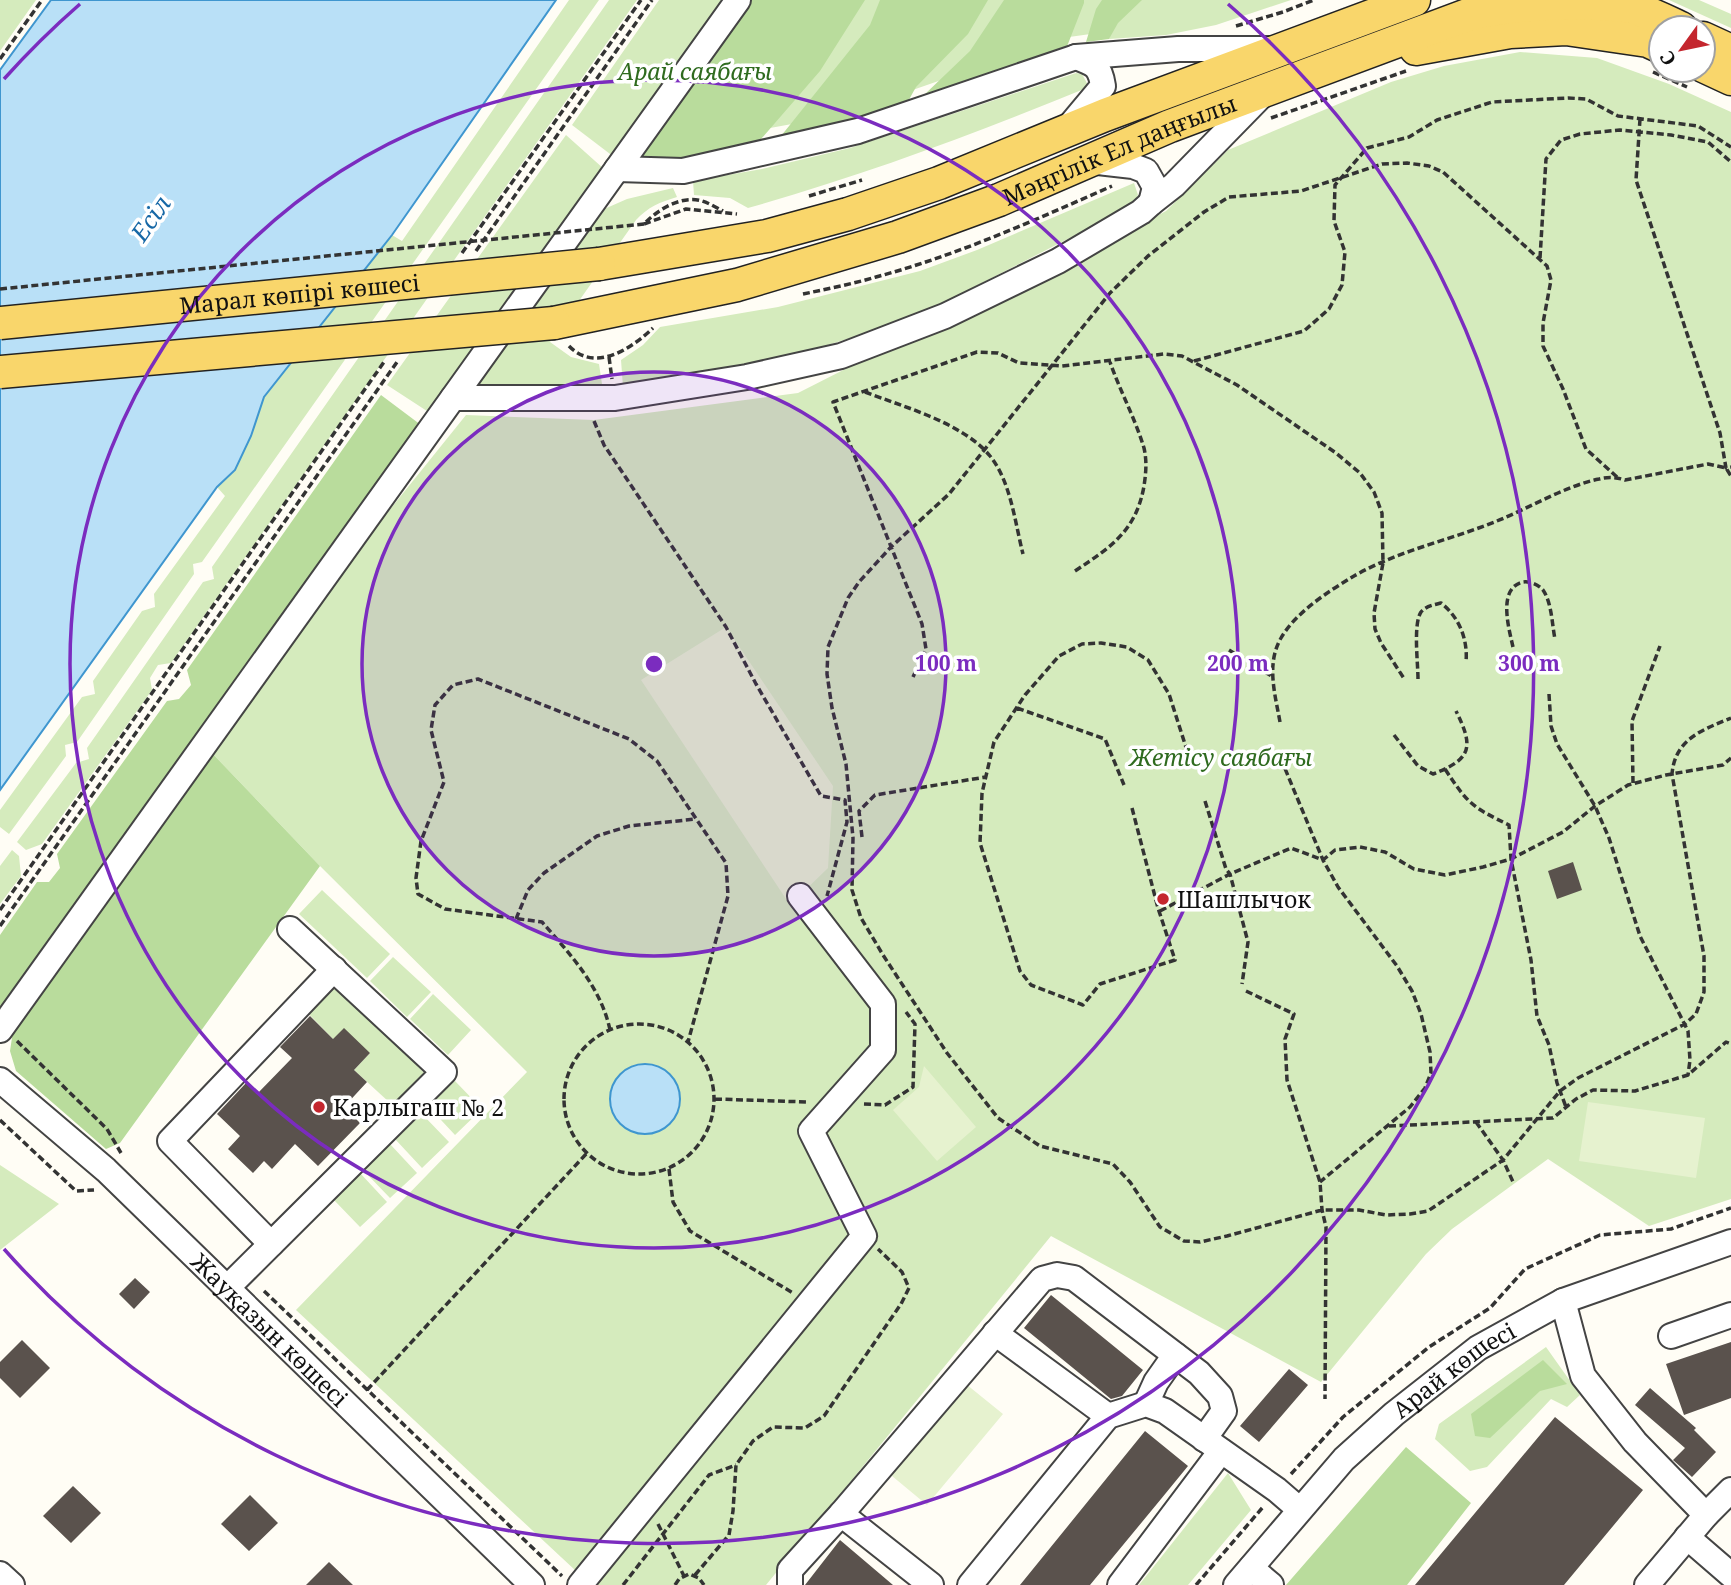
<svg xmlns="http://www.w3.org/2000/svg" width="1731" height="1585" viewBox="0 0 1731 1585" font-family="'Noto Serif',serif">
<rect width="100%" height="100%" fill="#fffdf5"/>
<path fill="#d5ebbd" d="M0,0H36L0,51Z
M569,0H599L202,562L193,564L194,574L77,742L65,745L66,756L9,834L0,827V810L82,697L95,694L93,681L142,611L155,607L154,594L225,496L217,487L235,470L251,436L264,397L392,235L402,241Z
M609,0H637L171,663L158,665L150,678L152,690L42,844L26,850L17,842L76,763L89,759L87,748L203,582L214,579L212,567Z
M659,0H1291L1216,25L1166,35L1109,39L1112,31L1062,38L841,115L614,157L572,125Z
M1669,0H1699L1731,14V28Z
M1520,52L1597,58L1669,84L1731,112V1199L1649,1226L1548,1159L1452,1229L1426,1254L1321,1382L1051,1236L766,1585H591L296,1310L527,1072L320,866L211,752L371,533L466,415L594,420L798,393L859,362L964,319L1166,211L1228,150L1391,82L1444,66Z
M1076,73L1082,74L1089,87C977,133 865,175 748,208L730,198L694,195L693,181L762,169L850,148Z
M566,135L604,169L430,413L387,385Z
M1134,183L1138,195L1132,206L939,305L873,331L779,360L623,387L621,360L643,345L660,327L778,307L920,271L977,250Z
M673,188L677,197C660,202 648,207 636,220L550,342L571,357L599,364L602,384L483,390L478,387L477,381L602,210L627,199Z
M12,850L19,856L21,876L0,904V866Z
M322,890L390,954L367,978L299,914Z
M393,957L431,992L407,1017L370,981Z
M335,980L427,1076L398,1104L389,1102L354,1070L370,1053L333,1039L304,1009Z
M433,994L471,1030L448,1055L410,1019Z
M455,1081L482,1109L455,1135L428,1106Z
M422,1114L449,1142L422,1168L395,1139Z
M390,1144L417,1173L390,1198L363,1170Z
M0,1165L59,1204L0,1250Z
M360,1173L387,1202L360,1227L333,1199Z
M1546,1347L1580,1395L1567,1407L1551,1399L1487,1467L1470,1471L1435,1439L1439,1424Z
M1228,1473L1251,1510L1188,1585H1139Z"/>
<path fill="#b9dc9c" d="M752,0H865L820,71L755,146L649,163L640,157Z
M880,0H988L968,34L916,87L906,105L777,141L870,25Z
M1004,0H1084V3L1066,49L923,96L970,51Z
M1102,0H1142L1118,23L1109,39L1086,42L1096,9Z
M381,395L421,425L0,1014V935L37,882H49L60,868L57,854L167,701L179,699L191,685L187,670Z
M211,752L320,866L120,1143L106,1149L16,1071L10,1051L13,1031Z
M1543,1360L1567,1384L1540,1391L1490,1438L1475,1436L1471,1414Z
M1406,1447L1471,1503L1407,1585H1286Z"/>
<path fill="#e6f2cf" d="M726,627L833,786L828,868L790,905L641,680Z
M924,1066L976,1127L937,1161L893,1110L919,1087Z
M1588,1102L1705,1118L1696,1178L1579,1161Z
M961,1380L1003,1414L927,1505L886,1471Z"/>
<path fill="#b9e0f7" stroke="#3f96cf" stroke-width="2" d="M51,0H556L392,235L264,397L251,436L235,470L217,487L0,790V70Z
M610 1099a35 35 0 1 1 70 0a35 35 0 1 1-70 0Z"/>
<path fill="#5a524d" d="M1573,862L1582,890L1557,899L1548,871Z
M310,1016L333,1039L344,1028L370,1053L354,1070L367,1082L344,1107L360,1123L318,1166L295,1144L272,1169L264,1161L253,1173L228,1149L240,1136L217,1114L246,1083L257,1094L292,1058L280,1047Z
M135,1278L150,1292L134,1309L119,1294Z
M1051,1295L1143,1370L1122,1396L1111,1399L1024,1328Z
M22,1340L50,1368L20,1398L0,1378V1362Z
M1731,1342V1398L1684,1415L1666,1364Z
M1289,1369L1308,1385L1259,1442L1240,1426Z
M1650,1388L1696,1428L1694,1430L1716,1452L1692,1477L1673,1460L1685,1448L1635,1405Z
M1555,1417L1643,1490L1564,1585H1415Z
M1145,1431L1188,1466L1161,1499L1090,1585H1020Z
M73,1486L101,1513L71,1543L43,1516Z
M250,1495L278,1523L249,1551L221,1524Z
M840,1540L893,1585H805Z
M329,1562L353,1585H306Z"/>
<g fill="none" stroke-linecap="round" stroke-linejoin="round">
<g stroke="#444" stroke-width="28">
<g id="minor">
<path d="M1067,129L1103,86C1100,66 1095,64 1076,57"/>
<path d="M1089,161L1133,166L1146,171L1155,187L1151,203L1174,185L1262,95"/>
<path d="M617,169L683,171L858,131L1076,57L1178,49H1271"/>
<path d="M453,398H615L747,377L841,356L945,316L1058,261L1141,212L1151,203"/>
<path d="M0,1030L738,0"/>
<path id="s1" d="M0,1080L106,1170L532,1585"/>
<path d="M271,1244L170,1141L334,969"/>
<path d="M227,1288L444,1072L290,929"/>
<path d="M1563,1301L1583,1376L1635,1442L1706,1515"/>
<path d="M995,1333L1108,1416"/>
<path d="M1671,1336L1731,1315"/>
<path d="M1146,1404L1156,1382L1175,1355"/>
<path d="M841,1514L1042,1279L1057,1275L1074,1278L1199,1373L1220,1396L1224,1411L1204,1439"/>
<path d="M1687,1537L1731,1575"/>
<path d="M1251,1568L1271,1585"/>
<path d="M0,1574L12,1585"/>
<path d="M580,1585L864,1236L811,1131L883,1050V1004L800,896"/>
<path d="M790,1585V1570L841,1514L931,1585"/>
<path d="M970,1585L1108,1416L1146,1404L1165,1411L1277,1490L1299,1509"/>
<path d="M1120,1585L1221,1451"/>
<path id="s2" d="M1236,1585L1344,1459L1394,1414L1478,1348L1563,1301L1731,1242"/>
<path d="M1647,1585L1706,1515L1731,1490"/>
</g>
</g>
<g stroke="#222" stroke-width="35">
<g id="major">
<path d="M1703,38L1731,51"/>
<path d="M1416,49L1510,32L1566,29L1648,41L1661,47"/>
<path d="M1703,66L1731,79"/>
<path d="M599,264L767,236L848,214L939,183L1105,115L1414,0"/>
<path id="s3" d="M554,323L737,285L898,237L999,200L1170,126L1470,14C1520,3 1580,0 1631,7C1648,12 1664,20 1681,28"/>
</g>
</g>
<path stroke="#333" stroke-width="3.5" stroke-dasharray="7 3.5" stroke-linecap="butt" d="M1236,26L1283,12L1314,0
M0,59L42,0
M1653,72L1687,87
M1271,118L1406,71
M1640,119L1636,180L1720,433L1726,468L1731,467
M809,196L862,180
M646,222C659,209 682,195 702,201C709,203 717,208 723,211
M644,224L686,209L737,214
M476,251L652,0
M462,253L641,0
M1540,258L1546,159L1561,140L1580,134L1620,130L1671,135L1708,142L1731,162
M803,294C827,289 852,284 876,277C958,255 1035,220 1112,186
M569,346C595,373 631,349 653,328
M609,357L612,379
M1194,361L1304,331L1329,309L1342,285L1345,252L1334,221L1335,185L1367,148L1409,137L1437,120L1492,102L1568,98L1586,99L1618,116L1698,126L1731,147
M865,392C904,407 963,423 990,456C1011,482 1015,523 1023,554
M594,421L604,445L726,627L756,684L821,796L845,800L847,822L827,896
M1617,477L1586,449L1563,389L1543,346V323L1551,280L1547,266L1443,172L1429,166L1407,163L1382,164L1301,191L1229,197L1204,212L1148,256L1110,293L949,494L891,547L859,582L848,598L828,647L827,674L832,708L846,764L853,838L852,890L861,918L883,955L947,1053L998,1118L1040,1146L1113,1164L1130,1182L1160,1227L1184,1241L1200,1242L1227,1236L1322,1210H1359L1386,1215L1410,1214L1428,1211L1503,1160L1560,1091L1578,1078L1685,1024L1696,1014L1704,992V956L1672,774C1675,739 1702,730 1731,718
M1075,571C1111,547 1136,531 1144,486C1146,473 1147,461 1144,448C1135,418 1120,391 1110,362
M1513,647C1509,629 1497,588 1523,582C1530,581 1539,585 1543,590C1552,603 1552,625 1555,639
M1229,650L1273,677
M913,677L926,649L922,624L833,402L977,352L998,353L1019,363L1062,366L1164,354L1182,356L1237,385L1336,453L1360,473L1374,492L1382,513L1383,563L1374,613L1375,629L1381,643L1405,680
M1418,679C1418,663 1413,624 1421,612C1426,606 1433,605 1441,603C1459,617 1468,639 1466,662
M1549,694L1551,726L1557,744L1595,806L1609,838L1640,936L1688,1031L1690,1060L1688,1075
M1017,708L1105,739L1124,785
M1280,722C1275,694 1266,664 1281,638C1296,612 1329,591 1354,576C1401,549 1456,539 1504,518C1535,505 1566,486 1599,479C1607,477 1616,477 1625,480L1708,464L1726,468L1731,476
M1394,735L1418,766L1433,774C1472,759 1474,747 1456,711
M1281,759L1323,860L1338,887L1397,966L1412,991L1421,1014L1430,1052L1431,1073L1425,1088L1410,1107L1320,1182
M1445,769C1468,804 1472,807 1509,825L1511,859L1531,960L1537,1016L1549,1045L1557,1083L1566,1107
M1633,783L1632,721L1660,646
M1205,801L1226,869L1230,874L1248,942L1242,984
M1132,808L1158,908L1175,960L1100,984L1083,1005L1031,985L1020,971L980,843L982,793L994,742L1025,695L1059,656L1082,644L1101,643L1127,647L1148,660L1169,694L1191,763
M862,837L859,811L875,795L986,777
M0,910L384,362
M1160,911L1230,874L1291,848L1323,860L1335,850L1360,847L1385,852L1414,869L1445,875L1483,867L1511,859L1563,832L1595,806L1628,785L1666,775L1723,765L1731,758
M516,919L528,890L544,873L597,836L629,826L696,819
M0,926L397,362
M1246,991L1294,1014L1285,1039L1287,1080L1320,1182L1322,1210L1326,1227L1325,1399
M564 1099a75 75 0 1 1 150 0a75 75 0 1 1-150 0Z
M610,1030C601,987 570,954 542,922L445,909L418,894L416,878L421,841L444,782L431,730L435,705L453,685L478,679L629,739L657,761L726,863L728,896L688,1042
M17,1041L107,1129L121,1153
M715,1099L807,1102
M864,1104L885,1105L913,1087L915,1024L906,1012
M0,1120L76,1191L94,1190
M1476,1122L1503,1160L1514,1184
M1389,1126L1553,1118L1576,1099L1593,1090L1635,1091L1688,1075L1726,1042L1731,1044
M669,1169L673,1202L690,1231L793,1293
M264,1291L562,1576
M367,1390L587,1153
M1291,1474L1343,1417L1429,1347L1490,1308L1525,1269L1600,1235L1671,1229L1731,1208
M658,1524L684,1576
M695,1575L729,1535L733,1511L736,1465L753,1441L773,1427L805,1428L824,1416L901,1304L909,1288L902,1272L878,1249
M623,1585L709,1475L736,1465
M675,1585L679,1579L689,1574L699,1578L704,1585
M1196,1585L1263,1507"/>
<use href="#minor" stroke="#fff" stroke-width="24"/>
<use href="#major" stroke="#f9d66b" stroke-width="32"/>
<g stroke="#222" stroke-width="35" stroke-linecap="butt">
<g id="major-bridge">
<path id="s4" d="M0,323L599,264"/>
<path d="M0,372L554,323"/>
</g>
</g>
<path stroke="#333" stroke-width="3.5" stroke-dasharray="7 3.5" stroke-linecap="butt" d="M0,289L644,224"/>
<use href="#major-bridge" stroke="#f9d66b" stroke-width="32"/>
</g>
<circle cx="654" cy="664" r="292" fill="#7b2cbf" fill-opacity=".12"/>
<g fill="none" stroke="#7b2cbf" stroke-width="3.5">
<circle cx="654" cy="664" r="292"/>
<circle cx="654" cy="664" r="584"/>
<path d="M4 79A875 875 0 0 1 80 4M1228 4A875 875 0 1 1 4 1249"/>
</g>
<g fill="#c4262e" stroke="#fff" stroke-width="2.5">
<circle cx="1163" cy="899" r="7"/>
<circle cx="319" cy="1107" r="7"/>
</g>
<g text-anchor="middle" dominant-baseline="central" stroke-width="7" stroke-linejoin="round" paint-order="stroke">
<g font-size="23" font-style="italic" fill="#2f6b1f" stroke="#fff">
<text x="695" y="71">Арай саябағы</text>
<text x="1221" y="757">Жетісу саябағы</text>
</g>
<g font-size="23" fill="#111" stroke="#fff">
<text stroke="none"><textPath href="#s3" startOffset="593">Мәңгілік Ел даңғылы</textPath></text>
<text stroke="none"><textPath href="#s4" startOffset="301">Марал көпірі көшесі</textPath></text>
<text stroke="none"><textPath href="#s1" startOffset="368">Жауқазын көшесі</textPath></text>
<text stroke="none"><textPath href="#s2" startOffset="308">Арай көшесі</textPath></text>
</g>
<g font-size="23" fill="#111" stroke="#fff" text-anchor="start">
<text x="1177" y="899">Шашлычок</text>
<text x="333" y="1107">Карлыгаш № 2</text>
</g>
<g font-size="24" font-style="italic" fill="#1768a6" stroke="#fff">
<text transform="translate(150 218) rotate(-55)">Есіл</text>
</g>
</g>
<circle cx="654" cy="664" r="10" fill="#7b2cbf" stroke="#fff" stroke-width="3.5"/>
<g font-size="21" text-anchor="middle" font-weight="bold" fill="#7b2cbf" stroke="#fff" stroke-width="7" stroke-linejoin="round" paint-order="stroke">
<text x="946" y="671">100 m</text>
<text x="1238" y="671">200 m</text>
<text x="1529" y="671">300 m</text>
</g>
<g transform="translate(1682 49) rotate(237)"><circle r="33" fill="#ffffff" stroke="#a0a0a0" stroke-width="2"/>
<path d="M0-5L12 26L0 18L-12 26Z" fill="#c4262e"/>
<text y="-10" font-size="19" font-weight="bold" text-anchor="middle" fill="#111111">С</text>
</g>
</svg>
